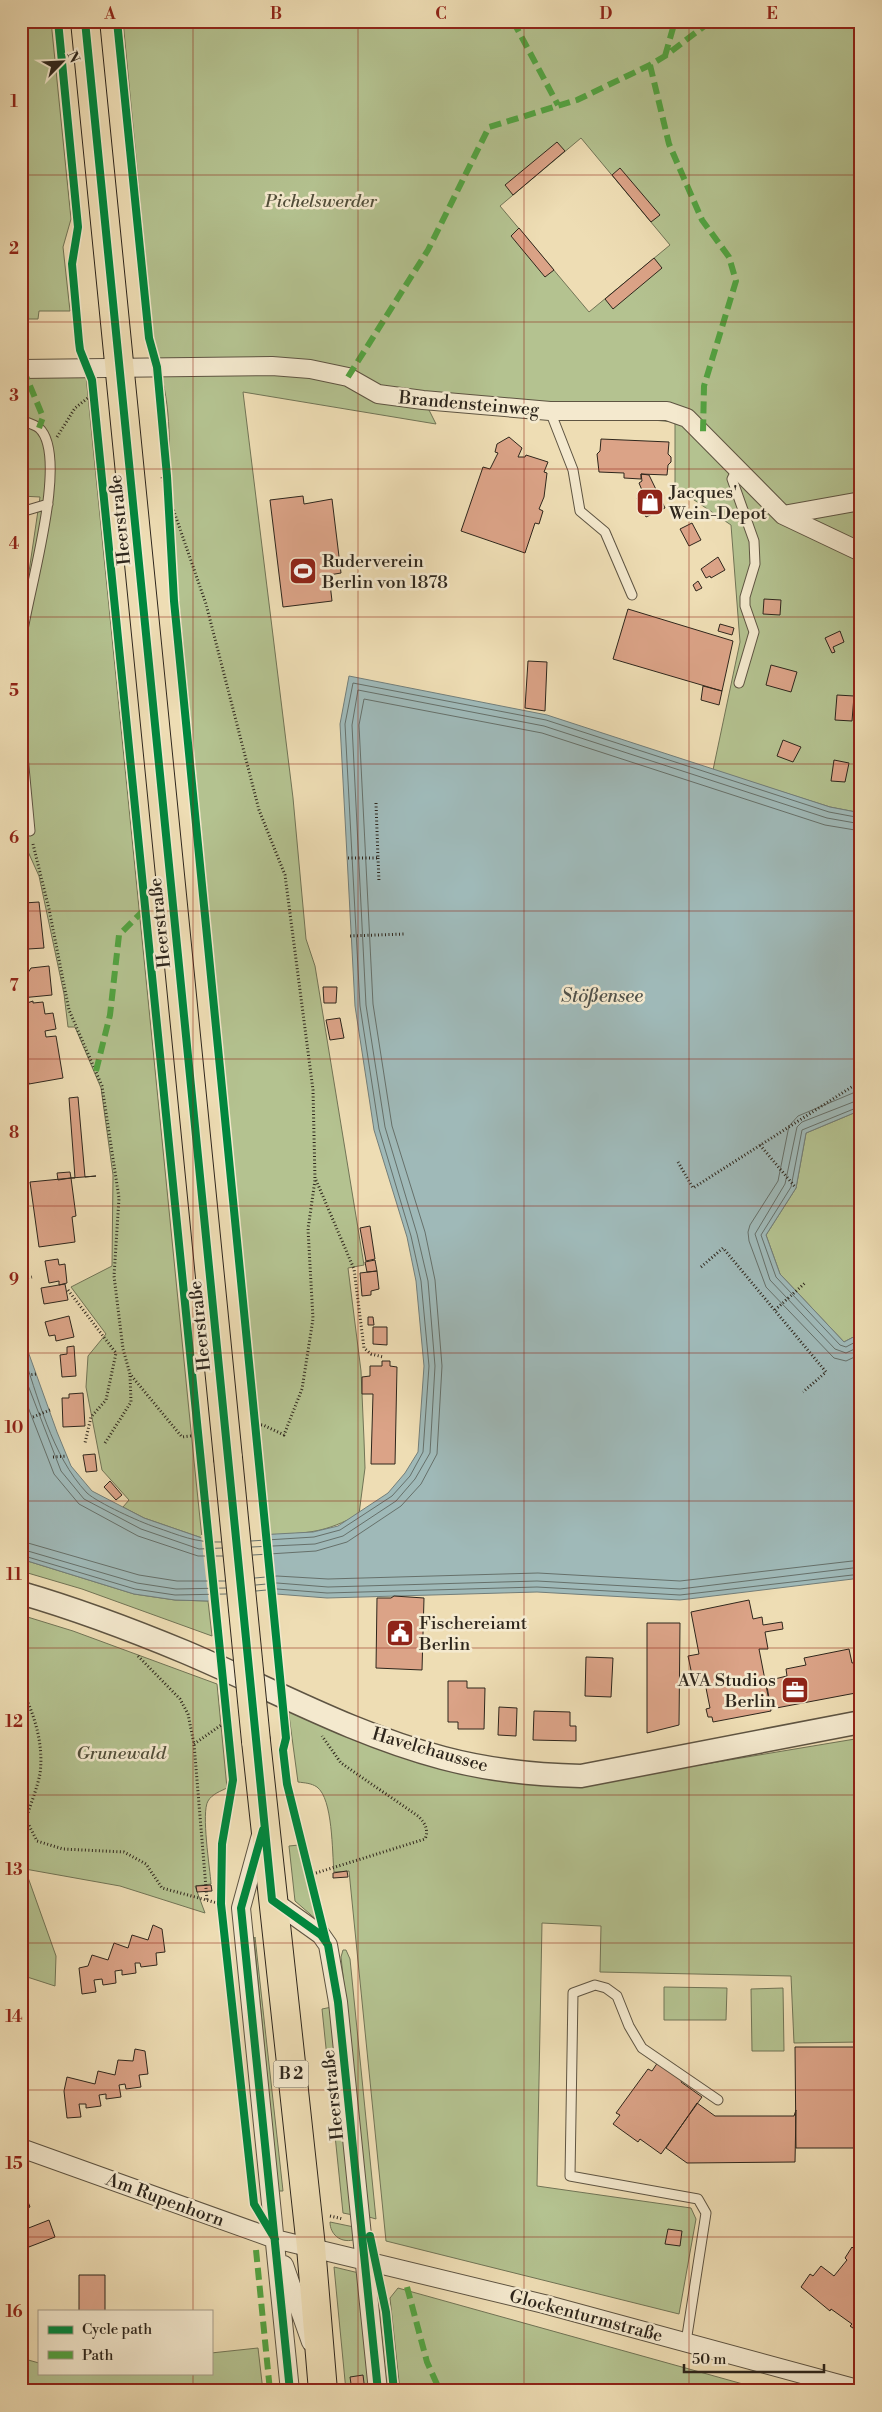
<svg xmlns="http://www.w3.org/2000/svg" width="882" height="2412" viewBox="0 0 882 2412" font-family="'Libre Bodoni',serif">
<rect width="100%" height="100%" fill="#eeddb4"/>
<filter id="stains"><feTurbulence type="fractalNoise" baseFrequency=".004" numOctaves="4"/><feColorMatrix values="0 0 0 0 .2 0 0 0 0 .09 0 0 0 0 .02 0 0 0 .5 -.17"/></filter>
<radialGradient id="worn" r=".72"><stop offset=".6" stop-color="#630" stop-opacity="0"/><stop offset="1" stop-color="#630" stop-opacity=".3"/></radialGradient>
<path fill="#b4c290" stroke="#717456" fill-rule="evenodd" d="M21,21H51L71,219L63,247L70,311H39L38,319H21Z
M123,21H861V813L830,807L713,770L740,642L731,525L675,487V422L424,400L436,424L243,392L293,798L306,939L315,966L364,1265L348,1268L361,1371L364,1440L365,1468L359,1514C325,1533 308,1533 270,1535L176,574C174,545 170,515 170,486C169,445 172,397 155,358ZM581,138L670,245L589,312L500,206Z
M86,376L194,1461L202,1538L144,1518L123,1507L129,1500L102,1470L86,1387L88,1356L106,1334L71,1287L112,1266L113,1175L101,1088L75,1027H68L64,994L39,876L25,845L21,807V604L26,592L40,497L21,496V377Z
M861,1110V1333L844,1342L780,1274L766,1235L796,1188L806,1133Z
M21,1559L134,1594L175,1600L208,1601L212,1636L82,1589L21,1571Z
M21,1615L73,1631L217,1684L227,1788C221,1791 212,1794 208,1801C201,1813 210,1868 211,1884L195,1886L205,1913L120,1886L25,1869L56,1956L55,1986L21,1975Z
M288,1708L395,1753L639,1775L861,1738V2042L794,2043L791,1976L600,1972L601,1926L542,1923L537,2186L691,2208L696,2219L679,2314L386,2241L349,1871L334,1872C332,1852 333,1799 317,1787C311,1783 305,1783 298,1782Z
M299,1845L318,1921L295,1901L289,1846Z
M255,1937L283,2191H278L254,1939Z
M343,1950H346L350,1959L376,2219L369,2217L341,1957Z
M664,1987L727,1988L726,2020H664Z
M783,1988L784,2051H752L751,1989Z
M332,2007L353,2215L343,2213L322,2009Z
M330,2222L354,2227L353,2240C340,2243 330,2234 330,2222Z
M334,2267L359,2273L370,2391H346Z
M398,2288L768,2391H400L390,2298Z
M378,2301H381L384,2312L391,2391H387Z
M258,2348L263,2391H21V2358L39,2363V2373H211V2353Z"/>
<path fill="#9fb9b8" stroke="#727e7a" d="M349,676L547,715L830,807L861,813V1110L806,1133L796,1188L766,1235L780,1274L844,1342L861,1333V1349L859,1353L861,1358V1578L680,1600L537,1592L327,1598L276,1594L208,1601L175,1600L134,1594L21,1559V1316L25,1343L57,1432L71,1466L92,1491L144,1518L202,1538L313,1532L338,1526L388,1493L405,1473L418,1452L424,1366L416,1281L407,1237L374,1130L355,1006L340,724Z"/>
<path fill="#eeddb4" d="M270,1533L277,1597L209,1604L201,1535Z"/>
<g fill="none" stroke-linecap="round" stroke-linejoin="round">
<path stroke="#66706a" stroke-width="1" d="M861,1092L853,1093L798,1116L789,1126L778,1181L750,1225L748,1232L749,1241L766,1287L834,1358L846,1361L861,1354
M861,1099L802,1122L797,1127L785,1184L755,1234L770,1280L835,1349L846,1353L861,1346
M861,1106L802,1130L791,1187L761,1235L776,1277L840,1345L846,1347L861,1339
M21,1348C38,1396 51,1455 87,1493C98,1503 140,1522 155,1527C179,1535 195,1543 221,1542
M21,1367L61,1471L84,1499L141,1529L199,1549L222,1548
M21,1389L54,1474L79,1504L138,1536L198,1556H223
M21,1541L139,1575L177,1581H225
M251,1541L314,1537L340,1530L392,1496L410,1476L423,1452L429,1366L421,1281L411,1236L379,1129L360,1006L345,724L353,683L546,720L829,812L861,818
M252,1547L315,1544L343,1536L396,1501L415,1479L430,1453L435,1366L428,1281L417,1234L385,1127L366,1005L352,725L358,690L544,726L827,818L861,824
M21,1549L137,1583L176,1589L226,1588
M21,1555L135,1589L175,1595L226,1594
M253,1555L316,1551L347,1542L401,1506L421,1484L437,1454L442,1366L435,1280L425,1232L392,1126L373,1004L359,725L364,699L542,733L825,825L861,831
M255,1578L277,1576L328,1579L538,1573L680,1581L861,1560
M256,1585L277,1583L328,1587L537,1581L680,1589L861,1567
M256,1591L277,1589L327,1593L537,1587L680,1595L861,1574"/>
</g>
<path fill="#dba387" stroke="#2e261c" d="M557,142L565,151L513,195L505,185Z
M620,168L660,215L651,222L612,175Z
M519,228L554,270L545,277L511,236Z
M654,258L662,268L613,309L605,299Z
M21,333H25V348H21Z
M509,437L522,448L518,457H525L526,455L548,462L544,472L547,473L544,497L539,509L543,511L539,524L535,523L525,553L461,531L483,467L490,469L498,453L495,452L497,444Z
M601,439L669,442L668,454L671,457V462L668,465L667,475L641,474V479L624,478V473L599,472L597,454L600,451Z
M641,474L649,475L665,508L646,517L637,498L644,495L639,483L642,481Z
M303,496L304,504L332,499L341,573L329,575L332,601L283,607L270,500Z
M692,523L701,540L689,546L680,529Z
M718,557L725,570L711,578L710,576L706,578L701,569Z
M698,581L702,588L696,591L693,585Z
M764,599L781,600L780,615L763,614Z
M628,609L733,641L722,691L613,659Z
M720,624L734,628L732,635L718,631Z
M840,631L844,642L833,647L835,652L832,653L825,638Z
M528,661L547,662L545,711L525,708Z
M771,665L797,672L791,692L766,685Z
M703,686L722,691L719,705L701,700Z
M837,695L854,696L852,721L835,720Z
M783,740L801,747L793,762L777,756Z
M834,760L849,763L845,782L831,781Z
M39,902L44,948L28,949L24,903Z
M49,966L52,995L21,998V984L31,968Z
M323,987H337L336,1003H324Z
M33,1001V1003L43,1002L45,1014L53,1013L56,1029L45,1031L46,1037L56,1036L63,1078L29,1084L21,1051V1005Z
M340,1018L344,1038L330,1040L326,1020Z
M78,1097L85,1177L96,1176L71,1178H75L69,1098Z
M70,1172L71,1178L58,1180L57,1173Z
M71,1178L76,1216L72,1217L75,1242L39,1247L30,1182Z
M370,1226L375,1259L366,1261L360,1228Z
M58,1259L59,1265L65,1264L67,1283L59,1285V1281L49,1283L45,1261Z
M375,1260L377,1271L367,1272L365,1262Z
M377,1271L379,1289L371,1291V1295L362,1296L360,1273Z
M65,1284L68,1300L44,1304L41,1288Z
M69,1316L74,1337L56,1341L55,1335L49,1336L45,1322Z
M368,1317H373L374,1325H368Z
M373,1327H387V1345L373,1344Z
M74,1346L76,1376L62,1377L60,1355L67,1354V1347Z
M382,1361H390V1366L397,1367L395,1464H371L373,1394H362V1377L370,1376V1366H382Z
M83,1393L85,1426L63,1427L62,1398H69V1394Z
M95,1454L97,1471L86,1472L83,1455Z
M110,1481L122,1495L116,1500L104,1487Z
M394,1596L424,1598L422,1670L376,1668L377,1598H391Z
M749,1600L753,1619L762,1617L763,1625L782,1622L783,1629L765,1632L768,1649H759L771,1711L713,1722L712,1717H708L706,1709L710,1708L703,1673L692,1675L688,1656L699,1654L691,1612Z
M647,1623H680L679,1725L647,1733Z
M849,1649L852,1663L861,1662V1692L771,1709L766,1681L787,1676L786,1669L806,1665L804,1658Z
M586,1657L613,1658L611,1697L585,1696Z
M448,1681H467V1688H485L484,1729H458V1722H448Z
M499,1707L517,1708L516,1736L498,1735Z
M534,1711L570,1712V1726H576V1741L533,1740Z
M347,1871L348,1877L333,1878V1873Z
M211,1885L212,1891L197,1892L196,1886Z
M153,1925L162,1929L165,1952L156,1953L157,1965L141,1967L140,1963H135L136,1973L122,1975V1970L115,1971L116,1983L103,1985L102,1979L94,1980L96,1992L82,1994L79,1968L88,1966L92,1955L108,1960L114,1943L128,1948L132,1935L148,1940Z
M795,2047H861V2148H796Z
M135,2049L145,2051L148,2074L139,2075L141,2087L126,2089L125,2084L119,2085L121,2097L106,2099V2094L99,2095L101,2106L86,2108V2104H79L81,2117L67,2118L64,2091L67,2077L95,2084L98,2071L115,2075L118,2060L133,2061Z
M658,2062L683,2079L681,2082L702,2097L661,2154L640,2139L638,2142L613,2124L620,2115L616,2113L648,2069L652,2071Z
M697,2103L715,2116H794L796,2110L795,2162L687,2163L666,2148Z
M21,2189H23L30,2207L21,2211Z
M49,2220L55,2237L21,2250V2231Z
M668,2229L682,2231L680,2246L665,2244Z
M861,2236V2332L860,2333L850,2326L852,2324L831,2309L830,2311L801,2287L810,2274L813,2276L821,2266L834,2276L847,2260L845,2258L852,2247L854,2249L860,2242L857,2241Z
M79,2275H105V2311H79Z
M363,2375L365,2391H352L350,2377Z"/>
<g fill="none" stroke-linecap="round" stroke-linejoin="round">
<g stroke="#5e5442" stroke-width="11">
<path id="service" d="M550,411L573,470L580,511L605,532L632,595
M21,420C26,422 35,425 39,428C71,457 25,601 21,643
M737,469L732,479L754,541L755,564L745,597V606L754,632L739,683
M21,512L48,504
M21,735L30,831
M686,2342L706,2213L698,2199L570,2176L573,1993L595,1985L606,1988L617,1996L629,2026L642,2048L718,2100"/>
</g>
<g stroke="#5e5442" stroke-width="20">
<path id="minor" d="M21,369L272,366L310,369L348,377L378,394L423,400L550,411H667L687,418L783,515L861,552
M783,515L861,501
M261,1835L241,1908L290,2391
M272,1900L321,1935L328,1945L338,2002L378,2391
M21,2148L275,2239L544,2304L861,2390
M284,2265L311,2342"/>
</g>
<g stroke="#5e5442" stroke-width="25">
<path id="tertiary" d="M21,1593C76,1609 132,1630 185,1652C270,1688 352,1734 443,1758C488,1770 534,1775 581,1776L861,1722"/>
</g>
<g stroke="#2e261c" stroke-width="30">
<path id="primary" d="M85,21L228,1458
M256,1741L311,2247L323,2391"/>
</g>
<path stroke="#2e261c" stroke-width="3" stroke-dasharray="1 2.5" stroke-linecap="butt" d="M57,437L75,408L93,394
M162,477L206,604L259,810L285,875L313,1090L315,1180L308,1229L313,1319L302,1389L284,1435L263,1425L254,1424
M33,844L49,909L69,1010L102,1086L119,1198L114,1276L123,1349L130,1374L182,1437L198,1435
M348,858H378L376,803
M378,858L379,882
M350,936L404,934
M760,1145L796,1188
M678,1162L693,1188L861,1081
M316,1180L354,1269L364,1348L371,1354L383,1357
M701,1267L723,1248L826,1372L803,1392
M21,1279L32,1277
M68,1290L116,1353L106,1400L91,1417L85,1443
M775,1310L805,1283
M21,1376L36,1374
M33,1417L50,1410
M105,1443L131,1402L130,1375
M53,1457L67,1456
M138,1656L180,1699L188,1714L194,1744L207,1900
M21,1687C34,1714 44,1743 40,1774C37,1788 31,1804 26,1818
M194,1744L224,1723L232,1722
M21,1810L37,1841L63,1849L124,1852L146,1864L162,1888L221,1904
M316,1873L425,1839C429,1830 425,1823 418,1816L341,1763L322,1736
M330,2216L343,2219"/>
<use href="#service" stroke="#f4e9ce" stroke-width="9"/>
<use href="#minor" stroke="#f4e9ce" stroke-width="18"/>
<use href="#tertiary" stroke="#f4e9ce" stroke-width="22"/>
<use href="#primary" stroke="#eeddb4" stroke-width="28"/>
<g stroke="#2e261c" stroke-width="30" stroke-linecap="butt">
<path id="primary-bridge" d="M228,1458L256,1741"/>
</g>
<use href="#primary-bridge" stroke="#eeddb4" stroke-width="28"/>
<path stroke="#52a341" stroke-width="6" stroke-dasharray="12 6" stroke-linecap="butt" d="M513,21L558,105
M665,56L675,21
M650,65L669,144L702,220L729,257L736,281L704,386L703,433
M23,369L43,417L39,428
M348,377L428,250L489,127L577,100L650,65L665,56L711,21
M96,1071L110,1015L119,935L145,909
M256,2250L270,2391
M407,2287L427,2362L440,2391"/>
<g stroke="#f4e9ce" stroke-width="11">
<path id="cycleway" d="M58,21L78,227L72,264L79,342L80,350L92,380L233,1780L222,1844L221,1904L254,2204L275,2239
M85,21L272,1900L321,1935L328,1945L338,2002L378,2391
M117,21L149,338L157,367L167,476L174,601L286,1738L283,1750L287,1784L326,1941
M263,1830L241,1908L290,2391
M370,2236L386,2312L394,2391"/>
</g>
<use href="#cycleway" stroke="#00873e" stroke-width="8"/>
</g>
<path fill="none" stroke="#8f2418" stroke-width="1" stroke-opacity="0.55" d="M193,21V2311M358,21V2391M524,21V2391M689,21V2391M21,175H861M21,322H861M21,469H861M21,617H861M21,764H861M21,911H861M21,1059H861M21,1206H861M21,1353H861M21,1501H861M21,1648H861M21,1795H861M21,1943H861M21,2090H861M21,2237H861M193,2373V2391"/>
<defs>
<g id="shop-square" transform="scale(1.4375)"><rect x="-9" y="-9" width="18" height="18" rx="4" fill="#8f2418" stroke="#f4e9ce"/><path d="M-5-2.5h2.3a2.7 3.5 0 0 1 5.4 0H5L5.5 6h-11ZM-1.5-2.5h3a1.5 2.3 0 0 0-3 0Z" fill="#fff"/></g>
<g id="stadium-square" transform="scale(1.4375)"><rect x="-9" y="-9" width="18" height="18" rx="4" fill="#8f2418" stroke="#f4e9ce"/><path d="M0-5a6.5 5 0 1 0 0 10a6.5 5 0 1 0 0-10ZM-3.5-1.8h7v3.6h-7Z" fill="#fff"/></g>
<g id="civic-square" transform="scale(1.4375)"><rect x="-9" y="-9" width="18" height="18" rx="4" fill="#8f2418" stroke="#f4e9ce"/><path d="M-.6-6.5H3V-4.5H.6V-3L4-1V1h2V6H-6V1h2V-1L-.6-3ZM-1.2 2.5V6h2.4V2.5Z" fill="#fff"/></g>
<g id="office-square" transform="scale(1.4375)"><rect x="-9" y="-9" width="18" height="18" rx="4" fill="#8f2418" stroke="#f4e9ce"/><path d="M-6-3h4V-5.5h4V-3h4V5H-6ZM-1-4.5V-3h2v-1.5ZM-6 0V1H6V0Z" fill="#fff"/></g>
</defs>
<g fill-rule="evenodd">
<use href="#shop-square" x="650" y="502"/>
<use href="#stadium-square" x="303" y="571"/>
<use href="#civic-square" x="400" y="1633"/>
<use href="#office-square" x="795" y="1690"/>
</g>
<g text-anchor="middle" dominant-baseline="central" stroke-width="5" stroke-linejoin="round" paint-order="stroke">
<rect fill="#f4e9ce" stroke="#696051" stroke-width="1" x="273.5" y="2060.5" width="35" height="27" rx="4"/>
<g font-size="16" font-weight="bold" fill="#2e261c">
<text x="291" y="2074">B 2</text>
</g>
<g font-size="18" font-style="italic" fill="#504d39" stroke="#f4e9ce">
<text x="321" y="201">Pichelswerder</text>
<text x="121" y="1753">Grunewald</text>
</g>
<g font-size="18" fill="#2e261c" stroke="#f4e9ce">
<text transform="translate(469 404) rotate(5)">Brandensteinweg</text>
<text transform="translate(120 520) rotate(-96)">Heerstraße</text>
<text transform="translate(160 923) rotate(-96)">Heerstraße</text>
<text transform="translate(200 1326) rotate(-96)">Heerstraße</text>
<text transform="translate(430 1750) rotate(16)">Havelchaussee</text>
<text transform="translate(333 2095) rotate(-96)">Heerstraße</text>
<text transform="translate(165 2200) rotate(20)">Am Rupenhorn</text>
<text transform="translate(586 2316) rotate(15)">Glockenturmstraße</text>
</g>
<g font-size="18" fill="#2e261c" stroke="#f4e9ce" text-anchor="start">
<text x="669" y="492">Jacques'<tspan x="669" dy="21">Wein-Depot</tspan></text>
<text x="322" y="561">Ruderverein<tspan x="322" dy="21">Berlin von 1878</tspan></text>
<text x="419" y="1623">Fischereiamt<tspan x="419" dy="21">Berlin</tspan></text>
<text x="776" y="1680" text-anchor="end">AVA Studios<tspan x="776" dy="21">Berlin</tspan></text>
</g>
<g font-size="19" font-style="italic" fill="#50524b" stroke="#f4e9ce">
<text x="602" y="996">Stößensee</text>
</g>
</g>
<rect width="882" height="2412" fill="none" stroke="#eeddb4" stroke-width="55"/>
<rect x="38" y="2310" width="175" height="65" fill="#f4e9ce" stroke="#a59b87"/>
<rect x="48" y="2326" width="25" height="8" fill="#00873e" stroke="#a59b87"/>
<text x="82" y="2334" font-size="15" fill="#2e261c">Cycle path</text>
<rect x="48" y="2351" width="25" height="8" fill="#52a341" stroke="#a59b87"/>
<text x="82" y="2360" font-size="15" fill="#2e261c">Path</text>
<g transform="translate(62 62) rotate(66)" stroke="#f4e9ce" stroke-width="4" paint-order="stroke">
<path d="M0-4L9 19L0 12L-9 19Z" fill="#2e261c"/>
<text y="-8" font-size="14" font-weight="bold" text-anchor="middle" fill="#2e261c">N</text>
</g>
<path d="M684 2364v8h140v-8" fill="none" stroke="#2e261c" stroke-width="2.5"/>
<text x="692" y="2364" font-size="15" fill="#2e261c" stroke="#f4e9ce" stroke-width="4" paint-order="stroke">50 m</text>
<rect x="28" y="28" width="826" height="2356" fill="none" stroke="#8f2418" stroke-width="2"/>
<g font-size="16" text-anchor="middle" font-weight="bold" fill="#8f2418">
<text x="110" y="19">A</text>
<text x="276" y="19">B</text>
<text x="441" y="19">C</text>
<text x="606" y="19">D</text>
<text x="772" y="19">E</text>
<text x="14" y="107">1</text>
<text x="14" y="254">2</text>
<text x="14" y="401">3</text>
<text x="14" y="549">4</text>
<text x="14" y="696">5</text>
<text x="14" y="843">6</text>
<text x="14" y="991">7</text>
<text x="14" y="1138">8</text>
<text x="14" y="1285">9</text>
<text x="14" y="1433">10</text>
<text x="14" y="1580">11</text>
<text x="14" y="1727">12</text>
<text x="14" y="1875">13</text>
<text x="14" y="2022">14</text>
<text x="14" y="2169">15</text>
<text x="14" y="2317">16</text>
</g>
<rect width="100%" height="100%" filter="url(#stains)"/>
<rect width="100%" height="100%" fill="url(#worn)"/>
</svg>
